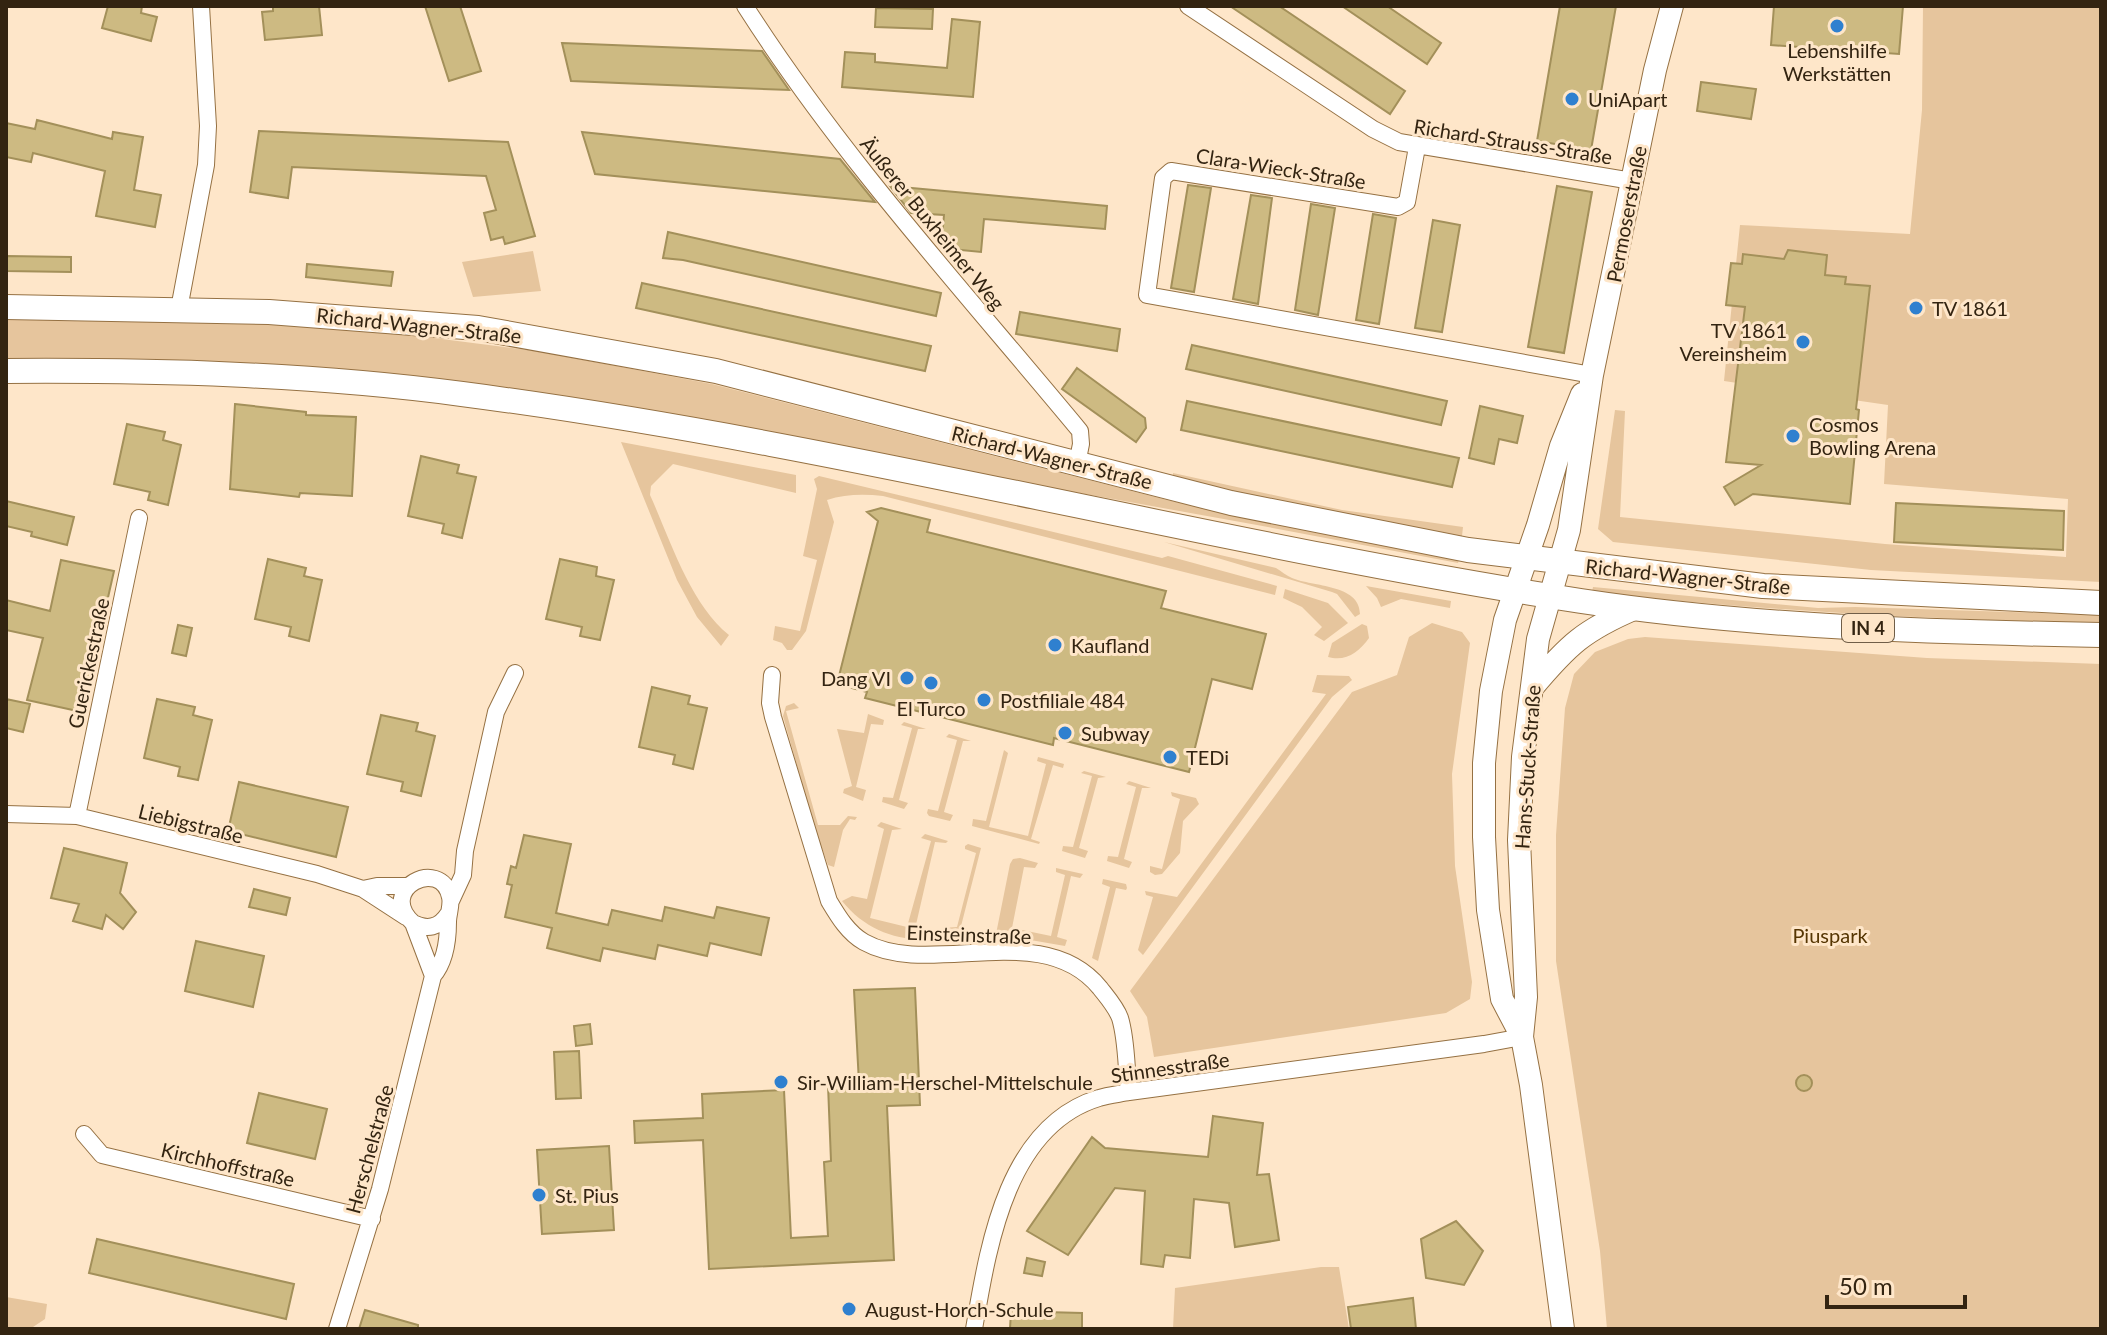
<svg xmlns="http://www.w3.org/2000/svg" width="2107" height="1335" viewBox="0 0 2107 1335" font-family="Lato,sans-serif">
<rect width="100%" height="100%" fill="#fee6c9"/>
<path fill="#e6c59d" d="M1923,6H2101V582L1871,570L1613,542L1598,529L1615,410L1625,411L1620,517L1885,544L2066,557L2068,499L1884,484L1888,405L1724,381L1740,225L1910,234L1922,110Z
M533,251L541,291L473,297L462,262Z
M6,314H114L364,329L536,351L712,384L1167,500L1319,533L1459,560L1458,563L1257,525L574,402L212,365L6,359Z
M621,442L796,475V493L673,464L651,486L650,495C670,539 690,604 729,635L721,646L697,617L677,580Z
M1173,473L1342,510L1463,527L1462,536L1280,503L1173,478Z
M819,476L1162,558L1168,556L1277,586L1275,595L883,496C864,494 845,494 827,500L834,522L806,631L792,650H787L782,643L773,640L775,626L800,631L817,560L803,556L817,489L814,479Z
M1164,542L1276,568C1281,571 1287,576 1292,578C1313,587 1360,584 1360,614L1355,617L1337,594L1332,592Z
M1366,586L1451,601L1450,608L1401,599L1381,607L1377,598Z
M1593,587L1818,608L1855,607L2101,615V624C1931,619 1762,611 1592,592Z
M1285,589L1328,603L1348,623L1324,641L1314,635L1322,627L1302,607L1283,598Z
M1432,623L1462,632L1470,643L1452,774L1455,866L1472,982L1470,999L1446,1013L1154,1057L1147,1017L1130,991L1352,692L1397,675L1409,637Z
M1362,624L1367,626L1369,638C1359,652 1346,662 1328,657L1332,643Z
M1645,637L1927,658L2101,664V1329H1607L1600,1251L1556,961V835L1565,708L1574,674L1595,652L1628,639Z
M1317,675L1349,676L1352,680L1332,697L1143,955L1138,950L1153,897L1146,895L1145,891L1177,897L1326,694L1312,692Z
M794,703L799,708L786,711L818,825H840L848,816L857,817L855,820L850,819L843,830L834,867L828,865L814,826L783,716L786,706Z
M868,714L884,720L883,725L871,724L856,787L866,790L863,801L843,793L844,789L852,786L837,729L864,733Z
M904,722L926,729H918L899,800L908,803L904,809L882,802L883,797L893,798L912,728L901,725Z
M949,734L971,741H963L944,812L953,815L950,821L929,816L927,813L928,809L938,811L957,740L946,737Z
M1004,750L1008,753L989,827L1028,836L1046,764L1037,761L1038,757L1064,764L1063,768L1053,765L1031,839L1040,842L1039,844L972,826L973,819L986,821Z
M1084,771L1106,777L1098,778L1079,848L1088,851L1085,858L1062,851L1063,846L1073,847L1092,776L1081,773Z
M1129,781L1151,788H1142L1124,859L1132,862L1129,868L1107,861L1108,856L1118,857L1136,787L1126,784Z
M1171,792L1196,798L1199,804L1183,821L1180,853L1162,874L1155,875L1150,872V866L1162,869L1180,799L1172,796Z
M881,822L902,829L892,830L870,918L907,927L931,841L921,838L925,834L948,841L946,843L935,842L915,929L941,935L943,928L957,927L976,853L965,849V846L968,844L981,848L959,934C914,946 872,938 842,901L852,896L867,899L884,829L877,826Z
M1020,858L1038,863L1035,868L1024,867L1012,928L1051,936L1065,875L1056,872V868L1083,874L1080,878L1071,876L1057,937L1067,940L1065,946L996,934L1010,864L1013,859Z
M1103,879L1126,884L1127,888L1126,890L1116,888L1098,961L1092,958L1110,887L1102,884Z
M1321,1267H1339L1349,1329H1173L1175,1288Z
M6,1297L47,1304L45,1319L30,1329H6Z"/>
<path fill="#cdba82" stroke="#a3905a" stroke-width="2" d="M108,6H142L141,13L157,17L151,41L102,28Z
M273,6H319L322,35L265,40L262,12L273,11Z
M425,6H460L481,71L449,81Z
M1230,6H1279L1405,91L1390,114Z
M1342,6H1387L1441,43L1427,64Z
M1560,6H1616L1591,150L1537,141Z
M1774,6H1903L1899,54L1771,45Z
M876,8L933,9L932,29L875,27Z
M952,19L980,22L973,97L842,87L845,52L875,54V62L947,68Z
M562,43L762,51L789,90L571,81Z
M1701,82L1756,89L1751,119L1697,111Z
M37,120L112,139L113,132L143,137L134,190L161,195L155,227L96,216L105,171L33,153L31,162L6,157V123L35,129Z
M259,131L508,142L535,236L505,244L503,237L491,240L484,213L496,210L486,176L292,167L288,198L250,192Z
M582,132L840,159L875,202L595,174Z
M1188,185L1211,188L1194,292L1171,288Z
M890,186L1107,206L1105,229L984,219L981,252L941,248L944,215L911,213Z
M1557,186L1592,192L1564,353L1528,347Z
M1251,195L1272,198L1258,304L1233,299Z
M1311,204L1335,208L1318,315L1295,310Z
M1373,214L1396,218L1379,324L1356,320Z
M1433,220L1460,225L1442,332L1415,328Z
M668,232L941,293L936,316L683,260L663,258Z
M1788,250L1827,255L1825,275L1846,277L1845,284L1870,286L1856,409L1859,410L1850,504L1753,494L1735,505L1724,487L1761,465L1726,462L1745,307L1726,305L1731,263L1742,264L1743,254L1784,259Z
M7,256L71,257V272L6,271Z
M307,264L393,272L391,286L306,277Z
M642,283L931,346L925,371L636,308Z
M1020,312L1120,329L1117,351L1016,334Z
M1192,345L1447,401L1441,425L1186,369Z
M1077,368L1145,418L1146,428L1136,442L1062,389Z
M1187,401L1459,458L1452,487L1181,430Z
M235,404L306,412V415L356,417L352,496L300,493L299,497L230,489Z
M1480,406L1523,416L1517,443L1499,439L1494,464L1469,458Z
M127,424L165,432L163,440L181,445L168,505L148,500L150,492L114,484Z
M421,456L459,465L457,473L476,477L462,538L442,533L444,524L408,516Z
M6,501L74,517L67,545L31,536L32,532L6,526Z
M1896,503L2064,511L2063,550L1894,542Z
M881,508L930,520L927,532L1166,591L1161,608L1266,634L1252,689L1212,679L1189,772L1054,738L1053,745L865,698L867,692L837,684L878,521L867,512Z
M268,559L306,568L304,576L322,580L309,641L289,636L291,627L255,619Z
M560,559L597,567L596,576L614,580L600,640L580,636L582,627L546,619Z
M61,560L114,571L82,712L27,700L43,638L6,630V600L50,611Z
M178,625L192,628L186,656L172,653Z
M652,687L690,696L688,704L707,708L693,769L673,764L675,755L639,747Z
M6,699L30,704L23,732L6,728Z
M157,699L195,707L193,715L212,720L198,780L178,776L180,767L144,758Z
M381,715L418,723L416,731L435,736L421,796L401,791L403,782L367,774Z
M239,782L348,807L336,857L228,831Z
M524,835L571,844L556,913L608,925L612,910L662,921L665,907L714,918L717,907L769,918L761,955L710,943L707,956L658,945L655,959L603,948L600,961L547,948L552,928L505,917L512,885L507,884L511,866L516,868Z
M64,848L127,863L120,893L136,912L123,929L106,915L102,929L73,921L79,904L51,898Z
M254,889L290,898L286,915L249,907Z
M196,941L264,956L253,1007L185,991Z
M915,988L920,1105L887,1106L894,1260L709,1269L703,1140L635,1143L634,1121L703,1118L702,1094L784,1090L791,1238L828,1236L824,1162L831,1161L828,1085L859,1083L854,990Z
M590,1024L592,1044L576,1046L574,1026Z
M579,1051L581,1098L556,1099L554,1052Z
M1796 1083a8 8 0 1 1 16 0a8 8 0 1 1-16 0Z
M259,1093L327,1109L315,1159L247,1143Z
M1213,1116L1263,1123L1257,1175L1269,1174L1279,1240L1235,1247L1229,1203L1194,1199L1190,1258L1165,1255L1163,1267L1141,1264L1145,1191L1115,1188L1068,1255L1027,1231L1092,1137L1105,1148L1208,1157Z
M609,1146L614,1230L542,1234L537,1150Z
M1456,1221L1483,1251L1464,1285L1426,1278L1421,1239Z
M97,1239L294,1284L286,1319L89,1273Z
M1027,1258L1045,1262L1042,1276L1024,1273Z
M1413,1298L1416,1329H1351L1348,1307Z
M365,1310L418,1325V1329H359Z
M1011,1311L1082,1313V1329H1010Z"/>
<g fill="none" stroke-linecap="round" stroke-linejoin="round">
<g stroke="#957143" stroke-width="18">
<path id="street" d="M745,6C842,158 965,292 1080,431L1081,444L1077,464
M1188,6L1373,129L1399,142L1632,181
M1417,147L1407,202L1398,207L1171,171L1163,178L1147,295L1592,375
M179,309L206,165L208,126L201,6
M772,675L770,703L773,717L829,901C838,916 848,933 864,942C930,979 1042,917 1100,988C1107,997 1116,1007 1120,1018C1127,1041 1126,1069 1129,1092
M6,814L77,816L317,874L363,889L406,917
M77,816L139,518
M363,889L377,886H408
M451,901L463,875L465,851L496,712L515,673
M413,923C427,930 439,928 448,914
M84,1134L102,1155L372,1219
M337,1329L380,1189L433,976C445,962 448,940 448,922C448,914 452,905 450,897C441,856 376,889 413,923L433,976
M974,1329C988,1248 1006,1126 1099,1098C1108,1095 1119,1094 1129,1092L1484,1044L1522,1037"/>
</g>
<g stroke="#957143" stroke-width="24">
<path id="secondary" d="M1532,688C1568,645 1584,630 1636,608
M1522,1037L1526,997L1519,840L1523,757L1538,639L1569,530L1592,375L1655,70L1672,6
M1563,1329L1531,1085L1522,1037L1502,999L1488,910L1484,837V763L1491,691L1505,620L1538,525L1561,446L1582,394"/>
</g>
<g stroke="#957143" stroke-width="26">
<path id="primary" d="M6,307L269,312L478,328L716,371L1231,503L1468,550L1763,586L2101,603
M6,371C158,370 311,374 462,394C839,443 1206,543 1581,601C1753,627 1928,632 2101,635"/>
</g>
<use href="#street" stroke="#fff" stroke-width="16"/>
<use href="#secondary" stroke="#fff" stroke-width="22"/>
<use href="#primary" stroke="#fff" stroke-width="24"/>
</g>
<g fill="#2f80cf" stroke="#fee6c9" stroke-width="3">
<circle cx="1837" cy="26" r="8"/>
<circle cx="1572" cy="99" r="8"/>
<circle cx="1916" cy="308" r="8"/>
<circle cx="1803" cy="342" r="8"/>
<circle cx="1793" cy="436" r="8"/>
<circle cx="1055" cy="645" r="8"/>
<circle cx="907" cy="678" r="8"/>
<circle cx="931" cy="683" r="8"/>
<circle cx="984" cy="700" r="8"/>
<circle cx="1065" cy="733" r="8"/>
<circle cx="1170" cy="757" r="8"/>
<circle cx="781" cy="1082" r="8"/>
<circle cx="539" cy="1195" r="8"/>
<circle cx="849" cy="1309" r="8"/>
</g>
<g text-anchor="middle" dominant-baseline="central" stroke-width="6" stroke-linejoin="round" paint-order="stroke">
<rect fill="#fee6c9" stroke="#705e48" stroke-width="2" x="1842" y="614" width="52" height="28" rx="6"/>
<g font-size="18" font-weight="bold" fill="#332411">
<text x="1868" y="628">IN 4</text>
</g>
<g font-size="20" fill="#332411" stroke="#fee6c9" text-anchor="start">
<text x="1837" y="50" text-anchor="middle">Lebenshilfe<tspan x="1837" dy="23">Werkstätten</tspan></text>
<text x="1588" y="99">UniApart</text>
<text x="1932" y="308">TV 1861</text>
<text x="1787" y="330" text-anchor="end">TV 1861<tspan x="1787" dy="23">Vereinsheim</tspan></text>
<text x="1809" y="424">Cosmos<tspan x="1809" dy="23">Bowling Arena</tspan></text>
<text x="1071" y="645">Kaufland</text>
<text x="891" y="678" text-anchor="end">Dang VI</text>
<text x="1000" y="700">Postfiliale 484</text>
<text x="931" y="708" text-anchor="middle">El Turco</text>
<text x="1081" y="733">Subway</text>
<text x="1186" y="757">TEDi</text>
<text x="797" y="1082">Sir-William-Herschel-Mittelschule</text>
<text x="555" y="1195">St. Pius</text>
<text x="865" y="1309">August-Horch-Schule</text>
</g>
<g font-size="20" fill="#332411" stroke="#fee6c9">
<text transform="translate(1513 141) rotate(9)">Richard-Strauss-Straße</text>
<text transform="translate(1281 168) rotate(9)">Clara-Wieck-Straße</text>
<text transform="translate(1626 214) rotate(-79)">Permoserstraße</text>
<text transform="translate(933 223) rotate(51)">Äußerer Buxheimer Weg</text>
<text transform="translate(419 325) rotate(6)">Richard-Wagner-Straße</text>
<text transform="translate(1052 457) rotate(14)">Richard-Wagner-Straße</text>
<text transform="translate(1688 576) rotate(6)">Richard-Wagner-Straße</text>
<text transform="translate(88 663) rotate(-78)">Guerickestraße</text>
<text transform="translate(1527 767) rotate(-86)">Hans-Stuck-Straße</text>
<text transform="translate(191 823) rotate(14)">Liebigstraße</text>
<text transform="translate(969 934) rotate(2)">Einsteinstraße</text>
<text transform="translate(1170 1067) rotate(-8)">Stinnesstraße</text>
<text transform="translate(369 1149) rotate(-75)">Herschelstraße</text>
<text transform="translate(228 1164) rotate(13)">Kirchhoffstraße</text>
</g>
<g font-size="20" fill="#563603" stroke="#fee6c9">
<text x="1830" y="935">Piuspark</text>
</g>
</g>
<rect width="2107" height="1335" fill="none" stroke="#332411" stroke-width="16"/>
<path d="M1827 1295v12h138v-12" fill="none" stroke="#332411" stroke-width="4"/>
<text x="1839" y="1295" font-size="24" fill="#332411" stroke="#fee6c9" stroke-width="6" paint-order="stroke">50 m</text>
</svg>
